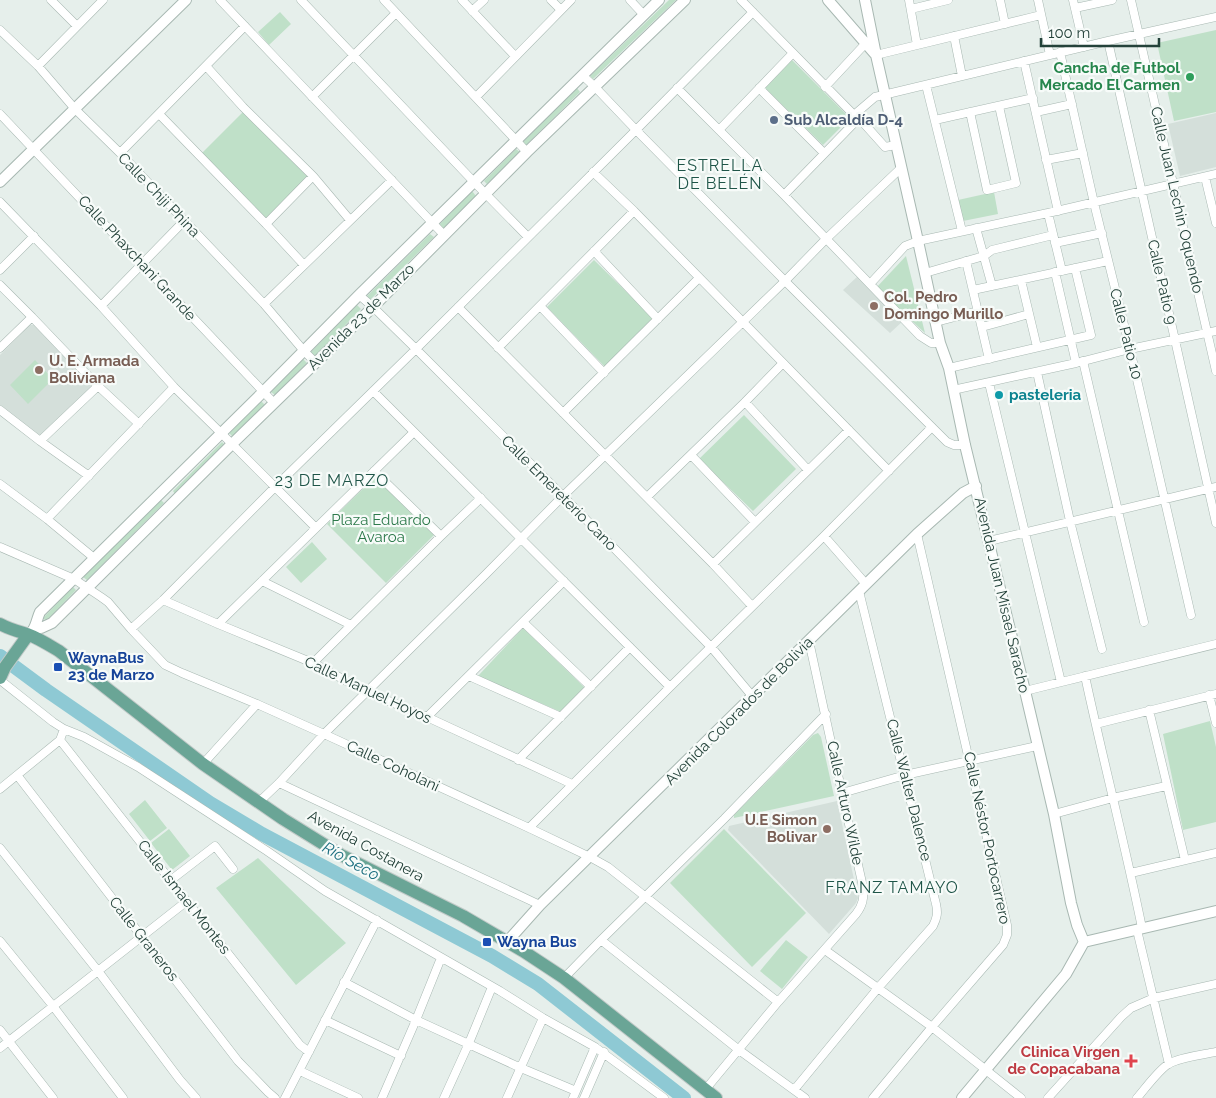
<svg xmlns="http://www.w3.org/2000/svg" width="1216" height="1098" viewBox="0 0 1216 1098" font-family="Raleway,sans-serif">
<rect width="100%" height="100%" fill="#e6efeb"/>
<path fill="#d4dfda" d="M1216,113V167L1180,176L1168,124Z
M858,276L903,321L890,333L843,290Z
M30,325H34L92,386L93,389L39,437L0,406V355Z
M837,801L858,898L856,903L829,934L728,830L729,826Z"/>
<path fill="#bfe0c8" d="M669,0H676L593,79L590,76Z
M280,12L291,24L269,45L258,32Z
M1216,30V112L1174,121L1157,43Z
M792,60L850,118L823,145L765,88Z
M577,88L580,92L525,146L522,143Z
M243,112L308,177L266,219L201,154Z
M516,149L520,152L487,184L484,181Z
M472,191L476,196L443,229L439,225Z
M994,192L998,214L963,221L958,200Z
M430,234L434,237L370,300L367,296Z
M906,256L925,333L876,288Z
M594,260L655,320L607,369L547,307Z
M357,305L361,309L315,356L311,352Z
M303,359L307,363L275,395L271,392Z
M35,360L53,379L28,404L10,385Z
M261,401L265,405L233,437L229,433Z
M744,415L796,469L753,511L699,459Z
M222,442L225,445L175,494L173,491Z
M377,475L435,534L386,583L327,524Z
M160,499L164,503L87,580L83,577Z
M312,542L327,559L301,583L286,567Z
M73,587L76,590L46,621L43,618Z
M523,628L584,687L561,712L478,676Z
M1210,721L1216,747V822L1183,830L1163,734Z
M818,733L821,737L834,796L734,818V815L813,735Z
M145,800L167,828L150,841L129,814Z
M169,829L190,856L172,870L151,843Z
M724,829L806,913L752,967L670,883Z
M258,858L346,943L296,985L216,888Z
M786,940L808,957L782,989L760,971Z"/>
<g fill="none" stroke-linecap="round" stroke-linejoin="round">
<path stroke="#8ec9d4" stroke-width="14" d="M0,656L46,690L210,803L262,834L492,956L538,984L684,1098"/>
<g stroke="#a8b8b2" stroke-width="9">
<path id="minor" d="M51,0L77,26
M220,0L444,235
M301,0L474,182L528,237
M384,0L527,152
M462,0L515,56
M551,0L561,10
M630,0L643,14
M741,0L854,115L859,118L885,147L896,145
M909,0L917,45
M1000,0L1005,24
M1038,0L1050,55
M1073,0L1084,47
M1131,0L1216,371
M1075,8L1112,0
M911,9L948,0
M472,11L484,0
M0,30L38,66L75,109L120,153L264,304L304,351L316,363
M954,36L962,76
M1108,41L1216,523
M1060,52L1094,203L1130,349L1191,615
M876,55L1041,15
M1024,61L1058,211
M38,66L103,0
M206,66L243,107L313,176L350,220
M582,75L595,87L636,130L785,281L947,442L954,445H965
M926,85L962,231
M825,87L866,43
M677,88L784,195L920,336L931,343H940
M759,88L824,153
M312,97L396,13
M476,97L571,0
M970,112L987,190L1016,183L999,106
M1036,112L1072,104
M0,114L274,403
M159,114L266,224L304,265
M854,115L875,97L1108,41L1216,17
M935,120L1033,98
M719,130L793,53
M120,153L245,26
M1046,160L1083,153
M593,172L634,211L889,471
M1205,177L1216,223
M784,195L859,118
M0,202L101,306L174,387L221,433L316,528
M1048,213L1062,271
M266,224L313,176
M976,228L992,286
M1055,243L1102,233
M594,251L658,319
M966,261L989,359
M0,270L34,236
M1055,272L1076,363
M925,273L984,256L992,250L1053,235
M1021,280L1037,347
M870,284L905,246L918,241L1048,213L1216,174
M0,285L32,317L98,386L139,424
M973,290L1108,261
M359,295L373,307L416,349L563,496L712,648L753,697
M264,304L392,180
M101,306L184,221
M540,306L604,373
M458,307L713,564L752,606
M936,322L978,311
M982,327L1029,314
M0,348L32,317
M498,348L634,211
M1083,361L1144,622
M949,368L1091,335L1075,268
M1037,372L1070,521L1102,649
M989,383L1061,682
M953,390L1076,363L1130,349L1216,331
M373,391L670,687
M745,402L808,470
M0,410L40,441L89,476
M563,413L699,278
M40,441L98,386
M691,455L755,522
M374,471L441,536
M0,484L47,519L94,558
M647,497L745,402L783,363
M47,519L174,387
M824,536L866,584
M989,541L1216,487
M0,547L74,579L101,597L108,602L131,629L165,665L182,673L257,704L324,734L529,828L590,857L608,867L778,1002
M713,564L849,430
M262,581L351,625
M163,600L218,624L313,663L367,692L427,717L572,784
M523,622L591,687
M218,624L414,432
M131,629L163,600L275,487L416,349L636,130L753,12
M313,663L441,536L481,498
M469,676L561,717
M1085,676C1103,760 1125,844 1142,928
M0,680L53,722L64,729L84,737L138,767L267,851L325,891L500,991L543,1018L595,1047L664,1098
M1025,691L1216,644
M1209,695L1216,723
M1149,710L1185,860
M427,717L564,581
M1096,724L1216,694
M60,740L300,1045L309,1052
M518,760L630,647
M203,764L257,704
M17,775L238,1061L268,1092L275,1098
M279,783L540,905
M0,789L60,740L64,729
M842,793L905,775L1037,746
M259,802L279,783L324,734L486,574L563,496L785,281L826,239L901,168
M1054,814L1113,798L1166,786
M529,828L670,687L824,536L932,427
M0,848L98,971L180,1080L196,1098
M1131,873L1216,853
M171,880L215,846L233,869
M1137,930L1169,1064
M601,940L739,1050L805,1098
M0,941L53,1006L123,1098
M825,950L932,1027L1021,1098
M564,978L601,940L724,819L826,714
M344,982L416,1020L521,1068L576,1091
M325,1020L401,1056
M0,1030L53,1098
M0,1048L187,901
M300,1071L358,1098
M705,1090L778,1002L856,914C863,905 864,898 863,887L842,793L809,641
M794,1090L878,988L933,926C937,918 938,913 936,904L859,591
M285,1098L377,920
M382,1098L416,1020L441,958
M444,1098L469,1043L492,987
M507,1098L543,1018
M573,1098L595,1047
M584,1098L604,1052
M873,1098L932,1027L1003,945L1007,935V925L917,534
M1048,1098L1121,1017L1131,1008L1154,998L1216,984
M1137,1098C1145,1089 1159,1069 1170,1063C1183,1057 1201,1055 1216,1052"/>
</g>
<g stroke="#a8b8b2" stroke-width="12">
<path id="tertiary" d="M828,0L875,54
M865,0L876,55L918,241L940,343L949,368L965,445L1025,691L1054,814L1071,903L1077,925L1084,942
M0,182L186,0
M35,628H41L52,623L232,444L373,307L527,152L685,0
M32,631C36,627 37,618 40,612L263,392L359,295L659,0
M507,942L540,905L917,534L963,493L976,486
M1084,942L1216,911
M962,1098L1066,974L1084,942"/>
</g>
<g stroke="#c2cac8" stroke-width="14">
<path id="primary" d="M0,624C9,629 17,631 27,634C38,638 49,645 59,651L203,764L283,819L341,855L463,916L523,951L564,978L716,1098
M0,678L5,667L28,635"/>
</g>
<use href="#minor" stroke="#fff" stroke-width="8"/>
<use href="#tertiary" stroke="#fff" stroke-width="10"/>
<use href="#primary" stroke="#6aa596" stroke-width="12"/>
</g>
<circle fill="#2e9e5b" stroke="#f7fbf9" stroke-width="2" cx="1190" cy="77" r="5"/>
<circle fill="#5c6f8a" stroke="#f7fbf9" stroke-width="2" cx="774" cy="120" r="5"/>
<g fill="#8d6e63" stroke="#f7fbf9" stroke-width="2">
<circle cx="874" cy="306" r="5"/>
<circle cx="39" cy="370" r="5"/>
<circle cx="827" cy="829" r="5"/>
</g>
<circle fill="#0f9aa8" stroke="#f7fbf9" stroke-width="2" cx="999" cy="395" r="5"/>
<g fill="#1a4fb4" stroke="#f7fbf9" stroke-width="2">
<rect x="53" y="662" width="10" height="10" rx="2.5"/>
<rect x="482" y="937" width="10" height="10" rx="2.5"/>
</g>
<path fill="#e0444e" stroke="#f7fbf9" stroke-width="2" d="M1128.5 1053.5h5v5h5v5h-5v5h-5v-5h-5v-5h5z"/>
<g text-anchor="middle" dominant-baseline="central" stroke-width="4.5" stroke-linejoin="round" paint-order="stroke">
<g font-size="15" font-weight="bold" fill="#27864d" stroke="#f7fbf9" text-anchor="end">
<text x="1180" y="68">Cancha de Futbol<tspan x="1180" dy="17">Mercado El Carmen</tspan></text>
</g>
<g font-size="15" font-weight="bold" fill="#4e5e75" stroke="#f7fbf9" text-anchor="start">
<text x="784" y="120">Sub Alcaldía D-4</text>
</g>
<g font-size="15" fill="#24423a" stroke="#f7fbf9">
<text transform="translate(159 195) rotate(46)">Calle Chiji Phina</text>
<text transform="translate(1177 200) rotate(77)">Calle Juan Lechin Oquendo</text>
<text transform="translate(137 258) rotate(47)">Calle Phaxchani Grande</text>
<text transform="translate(1162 282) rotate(77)">Calle Patio 9</text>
<text transform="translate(361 317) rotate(-45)">Avenida 23 de Marzo</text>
<text transform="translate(1126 334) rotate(76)">Calle Patio 10</text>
<text transform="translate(559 493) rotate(45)">Calle Emereterio Cano</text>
<text transform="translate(1002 595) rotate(77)">Avenida Juan Misael Saracho</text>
<text transform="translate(368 690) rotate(25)">Calle Manuel Hoyos</text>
<text transform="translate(739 711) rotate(-45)">Avenida Colorados de Bolivia</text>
<text transform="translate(393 766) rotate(25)">Calle Coholani</text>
<text transform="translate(909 790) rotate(76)">Calle Walter Dalence</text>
<text transform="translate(845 803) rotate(78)">Calle Arturo Wilde</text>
<text transform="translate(987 838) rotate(78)">Calle Néstor Portocarrero</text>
<text transform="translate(366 846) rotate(29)">Avenida Costanera</text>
<text transform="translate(184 897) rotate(52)">Calle Ismael Montes</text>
<text transform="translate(144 939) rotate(52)">Calle Graneros</text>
</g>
<g font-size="15" font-weight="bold" fill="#785e54" stroke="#f7fbf9" text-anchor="start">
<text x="884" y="297">Col. Pedro<tspan x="884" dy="17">Domingo Murillo</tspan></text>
<text x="49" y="361">U. E. Armada<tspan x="49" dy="17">Boliviana</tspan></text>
<text x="817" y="820" text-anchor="end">U.E Simon<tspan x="817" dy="17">Bolivar</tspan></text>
</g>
<g font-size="15" font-weight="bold" fill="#0d838f" stroke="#f7fbf9" text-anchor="start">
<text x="1009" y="395">pasteleria</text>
</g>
<g font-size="15" fill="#2d7a4b" stroke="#f7fbf9">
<text x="381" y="520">Plaza Eduardo<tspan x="381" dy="17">Avaroa</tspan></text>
</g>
<g font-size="15" font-weight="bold" fill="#164399" stroke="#f7fbf9" text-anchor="start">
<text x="68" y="658">WaynaBus<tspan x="68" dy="17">23 de Marzo</tspan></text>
<text x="497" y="942">Wayna Bus</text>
</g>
<g font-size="15" font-weight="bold" fill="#be3a42" stroke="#f7fbf9" text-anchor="end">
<text x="1120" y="1052">Clinica Virgen<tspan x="1120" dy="17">de Copacabana</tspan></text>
</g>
<g font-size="16" letter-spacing="1" fill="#1f5548" stroke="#f7fbf9">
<text x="720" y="165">ESTRELLA<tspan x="720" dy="18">DE BELÉN</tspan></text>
<text x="332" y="480">23 DE MARZO</text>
<text x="892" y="887">FRANZ TAMAYO</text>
</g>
<g font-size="16" font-style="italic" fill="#1c6f80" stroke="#f7fbf9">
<text transform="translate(351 861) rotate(29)">Río Seco</text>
</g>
</g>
<path d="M1041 38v8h118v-8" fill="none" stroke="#24423a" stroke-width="2.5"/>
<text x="1048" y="38" font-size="15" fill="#24423a" stroke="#f7fbf9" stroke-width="4" paint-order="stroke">100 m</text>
</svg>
